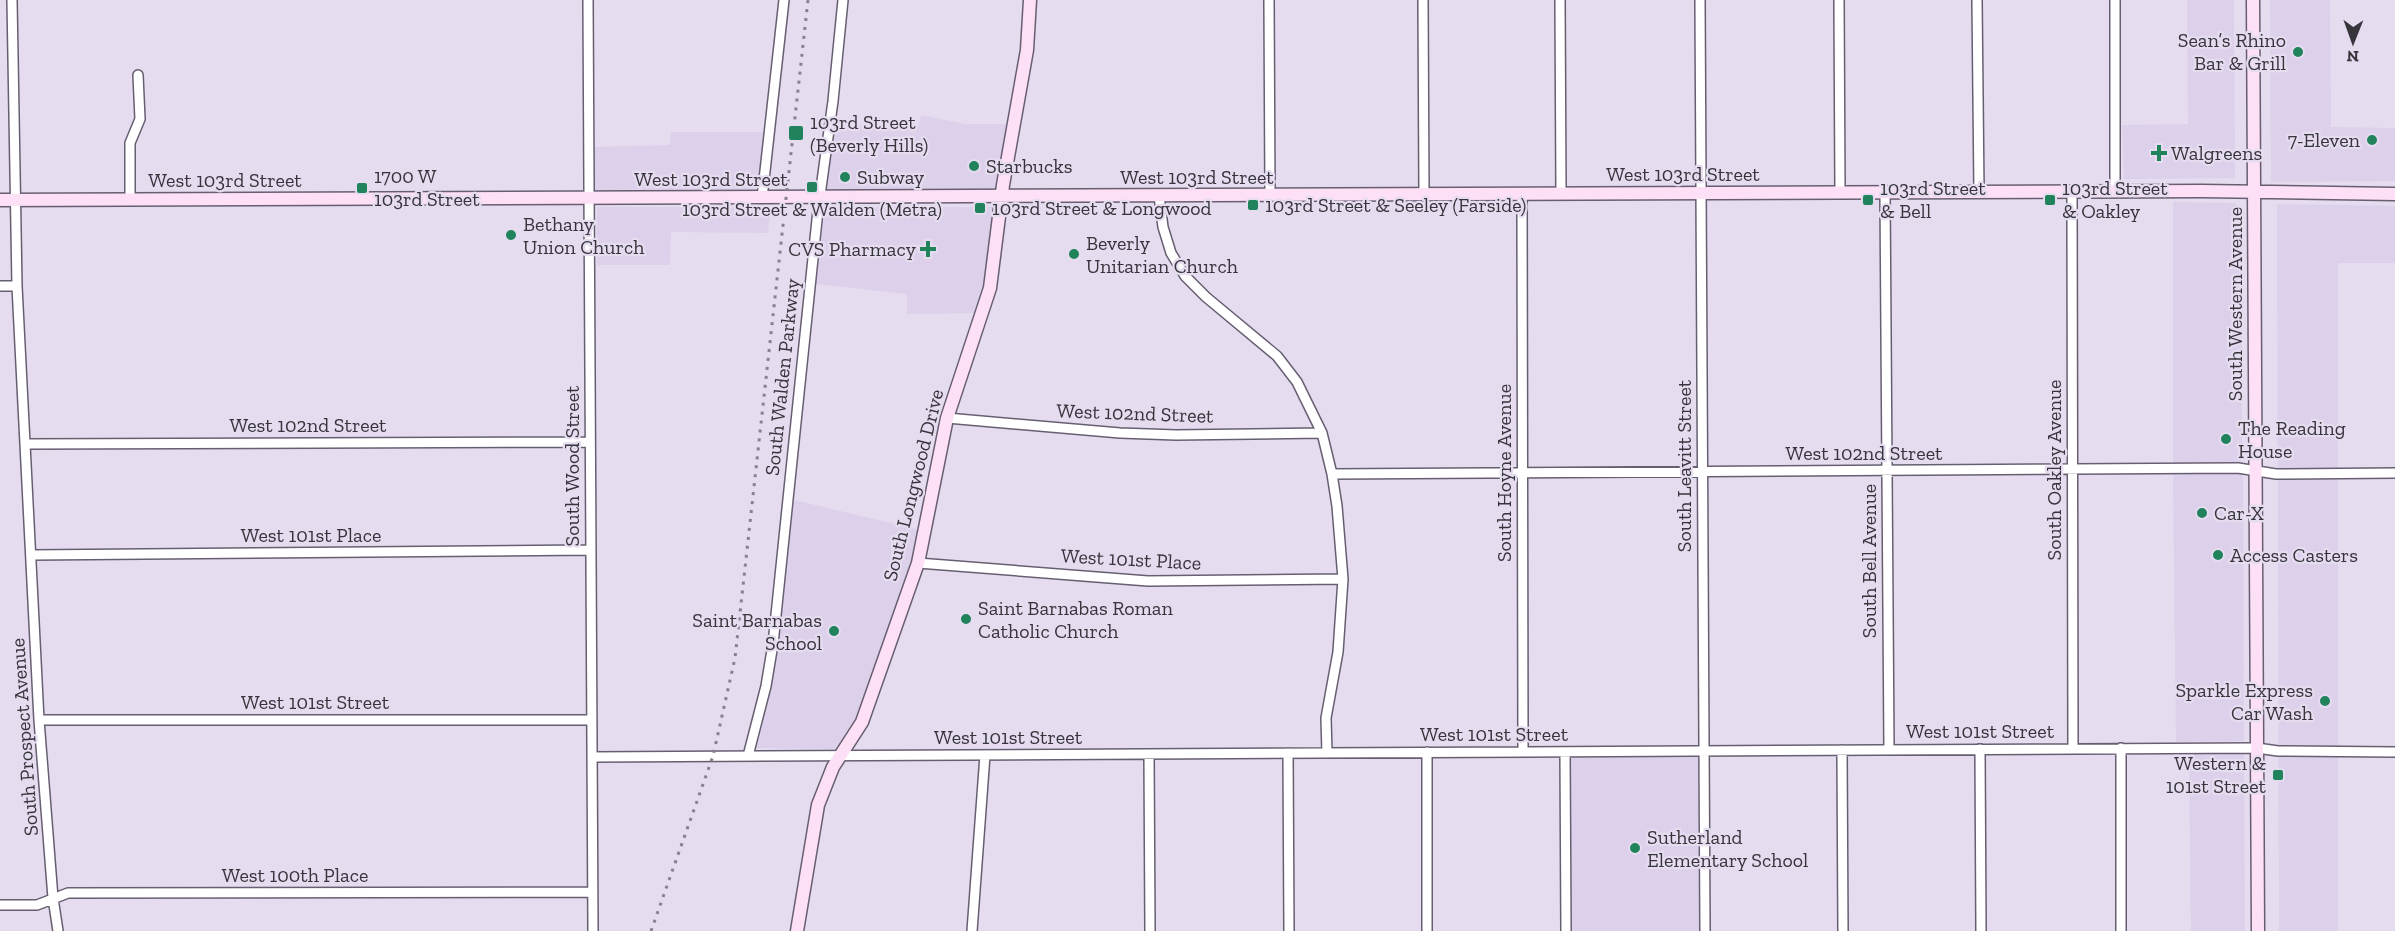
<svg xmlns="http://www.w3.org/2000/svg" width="2395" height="931" viewBox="0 0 2395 931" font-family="'Zilla Slab',serif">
<rect width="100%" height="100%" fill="#e5dcf0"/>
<path fill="#ddd0eb" d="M2187,0H2234L2235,178L2124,179L2122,125L2188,124Z
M2270,0H2330L2331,127L2395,128V181L2271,182Z
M921,115L965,124H1012L1000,190H826L835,126H919Z
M671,132H763L758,189L593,190V147L670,145Z
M2173,202L2235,203L2239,207L2242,214V462L2173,463Z
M2277,204L2395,206V263H2338V931H2279Z
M597,207H670L771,208L768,233L671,232L670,265H597Z
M825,207H994L985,286L975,313L907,314V294L816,284Z
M2173,474H2243L2244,741L2176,742Z
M794,500L920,530L905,583L857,717L846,738L839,748L835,749L757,748L769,701L777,651Z
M2244,752L2245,931H2191L2189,753Z
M1698,756L1699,931H1572L1571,757Z"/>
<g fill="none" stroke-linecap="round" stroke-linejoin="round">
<g stroke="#675f71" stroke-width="12">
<path id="street" d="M12,0L17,286L39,720L53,898L58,931
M588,0L593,931
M1269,0L1270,196
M1423,0L1424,195
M1560,0L1561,194
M1700,0L1705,931
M1839,0L1840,193
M1977,0L1979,192
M2115,0V192
M2072,192L2073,749
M1885,193L1889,750
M1522,194L1523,752
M1159,196L1163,227L1171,253L1185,276L1206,297L1277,356L1297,382L1322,433L1332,474L1337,506L1343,579L1338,652L1326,718L1327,753
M762,198L784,0
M130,200V143L140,119L138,75
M0,286H17
M947,418L1120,433L1176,435L1322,433
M26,444L590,442
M1332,474L2238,468L2276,474L2395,473
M32,555L591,550
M918,563L1148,581L1343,579
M39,720H592
M2121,748V931
M1980,749L1981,931
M1842,750L1843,931
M1427,752V931
M1565,752L1566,931
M1288,753L1289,931
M1149,754L1150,931
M748,756L766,686L773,644L818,210L833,101L843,0
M592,757L2257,748L2278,751L2395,752
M0,905H37L68,893L593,892
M972,931L985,755"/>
</g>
<g stroke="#675f71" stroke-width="15">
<path id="secondary" d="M2253,0L2258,931
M0,200L2202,191L2395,194
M797,931L818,805L833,767L862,722L918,563L947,418L990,288L1003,185L1027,50L1030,0"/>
</g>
<use href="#street" stroke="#fff" stroke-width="9"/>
<use href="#secondary" stroke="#fddff6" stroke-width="12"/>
<path stroke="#86818e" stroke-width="3" stroke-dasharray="3 6" stroke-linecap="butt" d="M651,931L713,756L735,658L808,0"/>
</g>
<g fill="#21835b" stroke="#e5dcf0" stroke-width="2">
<circle cx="2298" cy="52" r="6"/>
<rect x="788" y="125" width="16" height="16" rx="3"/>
<circle cx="2372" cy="140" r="6"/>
<path d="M2156 144h6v6h6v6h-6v6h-6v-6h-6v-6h6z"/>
<circle cx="974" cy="166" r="6"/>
<circle cx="845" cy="177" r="6"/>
<rect x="806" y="181" width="12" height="12" rx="3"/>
<rect x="356" y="182" width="12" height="12" rx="3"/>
<rect x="1862" y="194" width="12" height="12" rx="3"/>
<rect x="2044" y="194" width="12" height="12" rx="3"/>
<rect x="1247" y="199" width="12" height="12" rx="3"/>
<rect x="974" y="202" width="12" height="12" rx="3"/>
<circle cx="511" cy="235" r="6"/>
<path d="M925 240h6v6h6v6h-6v6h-6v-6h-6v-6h6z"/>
<circle cx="1074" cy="254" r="6"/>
<circle cx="2226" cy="439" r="6"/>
<circle cx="2202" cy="513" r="6"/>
<circle cx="2218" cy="555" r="6"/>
<circle cx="966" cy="619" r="6"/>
<circle cx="834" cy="631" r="6"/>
<circle cx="2325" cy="701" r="6"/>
<rect x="2272" y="769" width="12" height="12" rx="3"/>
<circle cx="1635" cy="848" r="6"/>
</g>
<g text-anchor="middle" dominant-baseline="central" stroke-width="4.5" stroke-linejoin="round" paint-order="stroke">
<g font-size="20" fill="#37343b" stroke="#e5dcf0" text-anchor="start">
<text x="2286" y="40" text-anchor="end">Sean’s Rhino<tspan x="2286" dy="23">Bar &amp; Grill</tspan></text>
<text x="810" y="122">103rd Street<tspan x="810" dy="23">(Beverly Hills)</tspan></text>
<text x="2360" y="140" text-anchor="end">7-Eleven</text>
<text x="2171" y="153">Walgreens</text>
<text x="986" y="166">Starbucks</text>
<text x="374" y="176">1700 W<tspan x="374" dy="23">103rd Street</tspan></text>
<text x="857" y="177">Subway</text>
<text x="1880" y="188">103rd Street<tspan x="1880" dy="23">&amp; Bell</tspan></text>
<text x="2062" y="188">103rd Street<tspan x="2062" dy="23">&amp; Oakley</tspan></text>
<text x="1265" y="205">103rd Street &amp; Seeley (Farside)</text>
<text x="992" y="208">103rd Street &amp; Longwood</text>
<text x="812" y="209" text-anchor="middle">103rd Street &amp; Walden (Metra)</text>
<text x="523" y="224">Bethany<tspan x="523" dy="23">Union Church</tspan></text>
<text x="1086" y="243">Beverly<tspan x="1086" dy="23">Unitarian Church</tspan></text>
<text x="916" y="249" text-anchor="end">CVS Pharmacy</text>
<text x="2238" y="428">The Reading<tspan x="2238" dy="23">House</tspan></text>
<text x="2214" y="513">Car-X</text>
<text x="2230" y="555">Access Casters</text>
<text x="978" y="608">Saint Barnabas Roman<tspan x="978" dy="23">Catholic Church</tspan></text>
<text x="822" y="620" text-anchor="end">Saint Barnabas<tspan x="822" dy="23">School</tspan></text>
<text x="2313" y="690" text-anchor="end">Sparkle Express<tspan x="2313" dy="23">Car Wash</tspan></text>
<text x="2266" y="763" text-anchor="end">Western &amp;<tspan x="2266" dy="23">101st Street</tspan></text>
<text x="1647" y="837">Sutherland<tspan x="1647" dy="23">Elementary School</tspan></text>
</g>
<g font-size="20" fill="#37343b" stroke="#e5dcf0">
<text x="1683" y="174">West 103rd Street</text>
<text x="1197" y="177">West 103rd Street</text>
<text x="711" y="179">West 103rd Street</text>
<text x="225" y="180">West 103rd Street</text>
<text transform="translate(2235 304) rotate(-90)">South Western Avenue</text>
<text transform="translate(782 377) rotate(-84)">South Walden Parkway</text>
<text transform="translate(1135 413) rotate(2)">West 102nd Street</text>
<text x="308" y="425">West 102nd Street</text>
<text x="1864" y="453">West 102nd Street</text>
<text transform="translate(572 466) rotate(-90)">South Wood Street</text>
<text transform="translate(1684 466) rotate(-90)">South Leavitt Street</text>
<text transform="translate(2054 470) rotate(-90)">South Oakley Avenue</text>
<text transform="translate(1504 473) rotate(-90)">South Hoyne Avenue</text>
<text transform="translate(913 485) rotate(-76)">South Longwood Drive</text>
<text x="311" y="535">West 101st Place</text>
<text transform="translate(1131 559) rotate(3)">West 101st Place</text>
<text transform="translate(1869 561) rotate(-90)">South Bell Avenue</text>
<text x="315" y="702">West 101st Street</text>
<text x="1980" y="731">West 101st Street</text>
<text x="1494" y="734">West 101st Street</text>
<text transform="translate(24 737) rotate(-94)">South Prospect Avenue</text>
<text x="1008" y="737">West 101st Street</text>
<text x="295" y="875">West 100th Place</text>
</g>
</g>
<g transform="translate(2353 42) rotate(181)" stroke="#e5dcf0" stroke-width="4.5" paint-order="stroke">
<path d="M0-4.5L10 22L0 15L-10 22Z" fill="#37343b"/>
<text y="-9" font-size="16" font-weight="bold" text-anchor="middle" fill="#37343b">N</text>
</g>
</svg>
